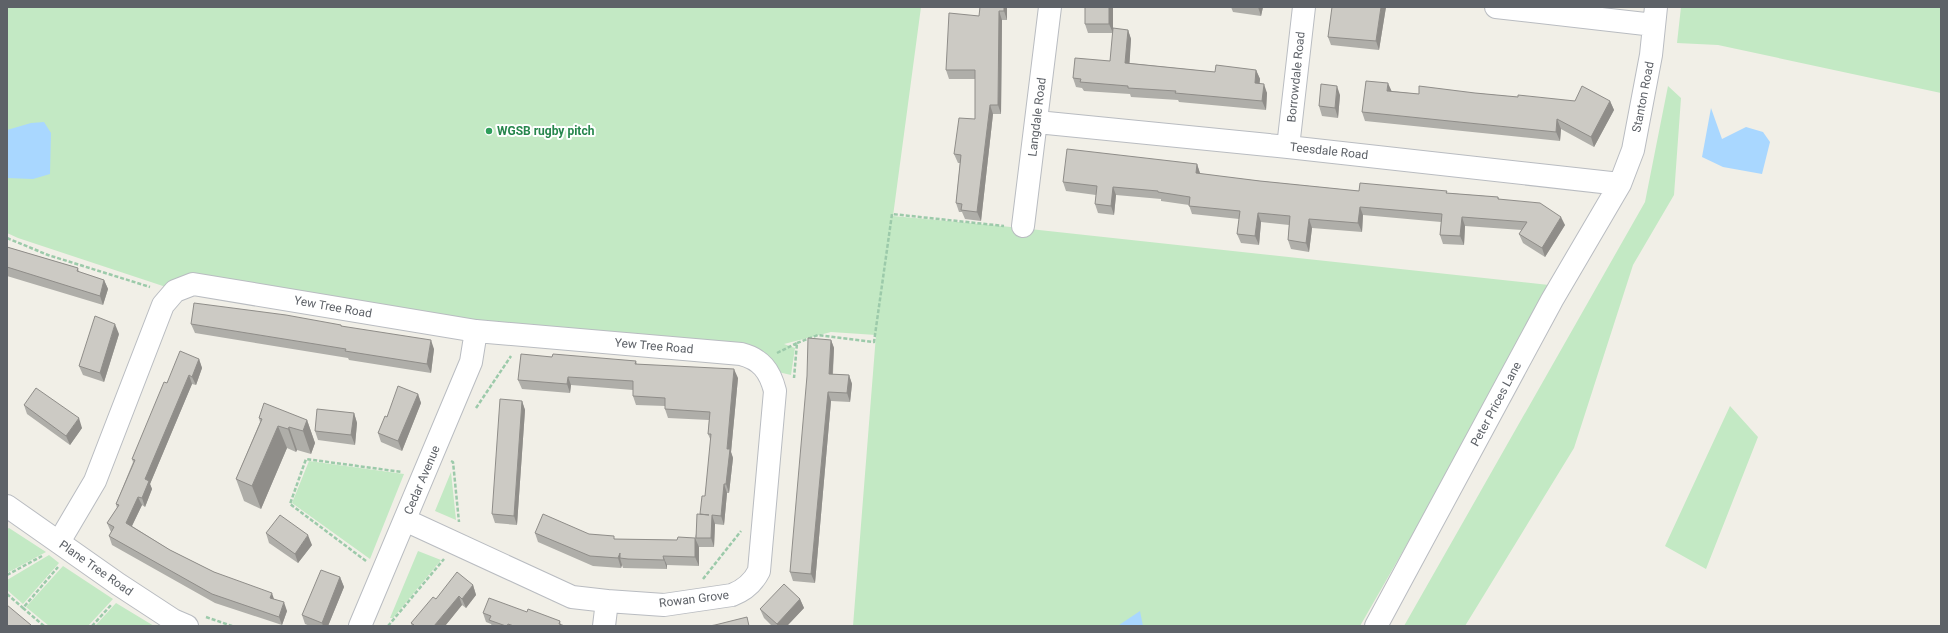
<svg xmlns="http://www.w3.org/2000/svg" width="1948" height="633" viewBox="0 0 1948 633" font-family="Roboto,sans-serif">
<rect width="100%" height="100%" fill="#f1efe7"/>
<path fill="#c3e9c4" d="M7,7H921L893,216L1001,226L1549,285L1426,511L1360,626H853L876,335L831,332L784,344L795,348L791,375L774,371L759,351L475,322L169,288L18,238L7,233Z
M1681,7H1941V93L1718,45L1677,43Z
M1668,86L1681,98L1674,195L1633,265L1574,448L1465,626H1404L1645,202Z
M1730,406L1758,437L1706,569L1665,546Z
M309,461L404,474L370,559L292,503Z
M451,472L456,520L435,511Z
M9,528L46,552L7,573V529Z
M418,551L441,560L393,618H390Z
M49,555L59,563L23,604L7,590V580Z
M63,566L113,599L88,626H49L26,607Z
M116,603L154,626H95Z"/>
<path fill="#a9d7ff" d="M1711,108L1722,139L1746,127L1763,132L1770,142L1762,174L1723,167L1702,157Z
M44,122L51,133L50,174L33,179L7,178V130L31,123Z
M1140,611L1143,626H1116L1119,625Z"/>
<g fill="none" stroke-linecap="round" stroke-linejoin="round">
<g stroke="#b9bcc1" stroke-width="24">
<path id="minor" d="M1496,7L1654,25
M1037,122L1288,147L1620,184
M1288,147L1304,7
M1023,226L1050,7
M7,506L118,584L173,620L187,626
M59,542L95,481L163,305L175,291L193,284L476,331L741,354C761,359 770,371 775,391L759,571C753,583 745,590 732,595L664,605L607,601L572,597L405,520
M360,626L471,362L476,331
M604,626L607,601
M1376,626L1552,300L1620,184L1633,150L1651,55L1656,7"/>
</g>
<path stroke="#9ccaaa" stroke-width="2.5" stroke-dasharray="4 2" stroke-linecap="butt" d="M7,238L48,255L150,287
M797,343L818,335L874,342L892,214L1004,226
M777,353L797,343L794,378
M476,408L511,356
M451,461L453,462L459,522
M366,561L290,504L306,459L402,472
M7,575L42,556
M703,579L741,531
M7,594L23,608
M206,617L232,626
M44,626L23,608L58,567
M92,626L112,604
M388,626L444,559"/>
<use href="#minor" stroke="#fff" stroke-width="22"/>
</g>
<path fill="#afaea9" d="M1007,7V20H1002L1001,114H993L981,221L965,219L962,212H959L956,203L960,163H958L954,154L975,119V79H949L946,70L979,16Z
M1085,7H1113V33H1088L1085,24Z
M1231,7H1263L1261,16L1233,12Z
M1386,7L1379,50L1331,45L1328,37Z
M1128,30L1131,39L1129,63L1215,72L1256,70L1260,79L1259,83L1267,93L1266,110L1179,102L1178,100L1131,97L1130,94L1084,91L1082,88L1076,87L1073,78L1110,61Z
M1391,91L1419,94L1475,93L1518,97L1575,101H1610L1614,110L1594,147L1561,129L1560,141L1365,121L1362,112Z
M1340,95L1338,118L1322,116L1319,106Z
M1197,164L1200,174L1260,181L1359,191H1447V193L1498,197L1499,199L1565,225L1545,257L1523,243L1519,234L1522,230L1465,226L1464,245L1443,244L1440,235L1441,222L1363,215L1362,232L1312,228L1309,252L1291,249L1288,240L1289,225L1261,222L1259,245L1241,243L1237,234L1239,219L1192,214L1189,205L1161,201V199L1116,195L1114,215L1098,213L1095,204L1096,195L1066,191L1063,182Z
M7,247L78,268L79,272L104,280L108,289L103,305L7,276Z
M191,324L341,325L342,327L434,349L431,373L349,360L348,358L195,333Z
M119,334L104,382L83,375L79,366Z
M831,340L834,348L833,374L849,375L852,384L850,402L831,401L815,583L793,581L790,572Z
M552,357L636,361L637,364L738,378L731,452L733,458L729,493H727L724,525L715,524L714,547H699V566L667,565V569L623,568L622,565L621,568L593,566L538,542L535,533L589,534L615,539L677,540L695,538L705,496L711,441L708,434L709,420L668,418L665,409V406L636,405L633,396V390L571,385L570,393L522,389L518,380Z
M199,359L202,368L196,385L192,384L150,484L152,489L145,507L142,505L132,526L170,550L214,572L274,600L287,611L282,625L215,603L112,545L109,536L111,532L107,523L117,508L116,504L133,462L132,459L167,383Z
M418,394L421,403L402,451L381,442L378,433L387,417Z
M522,401L525,410L517,525L495,523L492,514Z
M24,405L82,428L70,445L27,414Z
M354,413L357,423L355,445L318,440L315,431Z
M259,418L307,420L315,443L311,454L297,450L296,452L287,448L261,509L244,501L236,479L260,422Z
M266,533L312,545L298,563L269,543Z
M340,577L344,587L328,626H310L305,624L302,615Z
M473,585L476,595L466,608L462,605L445,626H412L411,623L436,599Z
M800,599L804,608L787,626H772L764,618L760,609Z
M527,612L560,621L561,625L565,626H492L491,624L486,622L483,613Z"/>
<path fill="#8f8d89" d="M1004,7H1007V20L1004,11Z
M1109,7H1113V33L1109,24Z
M1258,7H1263L1261,16Z
M1381,7H1386L1379,50L1376,41Z
M999,11L1002,20L1001,114L998,105Z
M1128,30L1131,39L1129,72L1125,63Z
M1256,70L1260,79L1259,92L1255,83Z
M1388,83L1392,92L1387,91Z
M1264,84L1267,93L1266,110L1262,101Z
M1337,86L1340,95L1338,118L1335,108Z
M1610,101L1614,110L1594,147L1591,137Z
M990,105L993,114L981,221L977,212Z
M1557,119L1561,129L1560,141L1556,132Z
M1197,164L1200,173L1199,182L1196,173Z
M1113,187L1116,195L1114,215L1111,206Z
M1360,207L1363,215L1362,232L1358,223Z
M1258,213L1261,222L1259,245L1255,236Z
M1462,217L1465,226L1464,245L1460,236Z
M1561,217L1565,225L1545,257L1542,248Z
M1309,219L1312,228L1309,252L1306,243Z
M104,280L108,289L103,305L100,296Z
M115,324L119,334L104,382L100,373Z
M431,340L434,349L431,373L427,364Z
M831,340L834,348L832,383L829,374Z
M199,359L202,368L196,385L192,377Z
M734,369L738,378L731,452L733,458L729,493L726,484L727,449Z
M189,375L192,384L150,484L152,489L145,507L142,498L145,479Z
M849,375L852,384L850,402L847,393Z
M568,377L571,385L570,393L567,384Z
M828,392L831,401L815,583L811,574Z
M418,394L421,403L402,451L398,441Z
M522,401L525,410L517,525L514,516Z
M354,413L357,423L355,445L351,435Z
M79,418L82,428L70,445L66,436Z
M307,420L315,443L311,454L303,431Z
M278,426L287,448L261,509L252,486Z
M289,427L297,450L296,452L288,429Z
M724,484L727,493L724,525L721,516Z
M138,497L142,505L129,532L126,523Z
M712,515L715,524L714,547L711,538Z
M308,535L312,545L298,563L295,554Z
M695,538L699,547V566L695,557Z
M620,553V558L622,565L621,568L618,558Z
M663,556L667,565V569L664,560Z
M340,577L344,587L328,626H323L322,623Z
M473,585L476,595L466,608L462,599Z
M272,593L275,602L270,598Z
M459,596L462,605L445,626H434Z
M800,599L804,608L787,626H777V624Z
M284,602L287,611L282,625L279,617Z"/>
<path fill="#cccac4" stroke="#8f8d89" d="M980,7H1004V11H999L998,105H990L977,212L961,210L962,204L956,203L961,155L954,154L959,118L975,119V70H946L949,13L979,16Z
M1085,7H1109V24H1085Z
M1332,7H1381L1376,41L1328,37Z
M1113,28L1128,30L1125,63L1215,72L1216,65L1256,70L1255,83L1264,84L1262,101L1175,93L1176,91L1128,88V86L1080,82L1081,79L1073,78L1075,58L1110,61Z
M1366,81L1388,83L1387,91L1419,94V86L1475,93L1518,97V95L1575,101L1582,86L1610,101L1591,137L1557,119L1556,132L1362,112Z
M1321,84L1337,86L1335,108L1319,106Z
M1067,149L1197,164L1196,173L1260,181L1359,191L1360,183L1447,191L1446,193L1498,197V199L1540,203L1561,217L1542,248L1519,234L1527,222L1462,217L1460,236L1440,235L1442,214L1360,207L1358,223L1309,219L1306,243L1288,240L1290,216L1258,213L1255,236L1237,234L1240,211L1189,206L1190,197L1158,192V191L1113,187L1111,206L1095,204L1097,186L1063,182Z
M7,247L78,268L77,271L104,280L100,296L7,267Z
M194,303L286,315L341,325V326L431,340L427,364L345,351L346,349L191,324Z
M95,316L115,324L100,373L79,366Z
M808,338L831,340L829,374L849,375L847,393L828,392L811,574L790,572L807,376Z
M180,351L199,359L192,377L189,375L145,479L149,481L142,498L138,497L126,523L170,550L214,572L272,593L270,598L284,602L279,617L212,594L109,536L114,527L107,523L119,505L116,504L135,460L132,459L164,382L167,383Z
M521,354L552,357L553,354L636,361L635,364L734,369L727,449H730L726,484H724L721,516L712,515L711,538H696L697,514L709,515L700,514L702,496H705L711,434H708L710,412L665,409V398L633,396V381L568,377L567,384L518,380Z
M398,386L418,394L398,441L378,433L385,416L387,417Z
M36,388L79,418L66,436L24,405Z
M500,399L522,401L514,516L492,514Z
M264,403L307,420L303,431L289,427L288,429L278,426L252,486L236,479L262,419L259,418Z
M317,409L354,413L351,435L315,431Z
M543,514L589,534L614,536V539L677,540L678,537L695,538V557L663,556L664,560L628,559L620,558V553L618,558L590,556L535,533Z
M280,515L308,535L295,554L266,533Z
M321,570L340,577L322,623L302,615Z
M457,572L473,585L462,599L459,596L434,626H414V625L411,623L433,597L436,599Z
M784,584L800,599L777,624L760,609Z
M489,598L527,612L528,609L560,621L559,624L565,626H514L508,624L507,626H506L489,620L491,616L483,613Z
M7,605L31,625L29,626H7Z
M747,617L749,626H709L715,625Z"/>
<circle fill="#2e9e5b" stroke="#fff" stroke-width="1.5" cx="489" cy="131" r="4"/>
<g text-anchor="middle" dominant-baseline="central" stroke-width="4" stroke-linejoin="round" paint-order="stroke">
<g font-size="12" fill="#5e6268" stroke="#fff">
<text transform="translate(1296 77) rotate(-84)">Borrowdale Road</text>
<text transform="translate(1643 97) rotate(-79)">Stanton Road</text>
<text transform="translate(1037 117) rotate(-83)">Langdale Road</text>
<text transform="translate(1329 151) rotate(6)">Teesdale Road</text>
<text transform="translate(333 307) rotate(10)">Yew Tree Road</text>
<text transform="translate(654 346) rotate(5)">Yew Tree Road</text>
<text transform="translate(1496 404) rotate(-62)">Peter Prices Lane</text>
<text transform="translate(422 480) rotate(-67)">Cedar Avenue</text>
<text transform="translate(96 568) rotate(35)">Plane Tree Road</text>
<text transform="translate(694 599) rotate(-7)">Rowan Grove</text>
</g>
<g font-size="12" font-weight="bold" fill="#27864d" stroke="#fff" text-anchor="start">
<text x="497" y="131">WGSB rugby pitch</text>
</g>
</g>
<rect width="1948" height="633" fill="none" stroke="#5e6268" stroke-width="16"/>
</svg>
